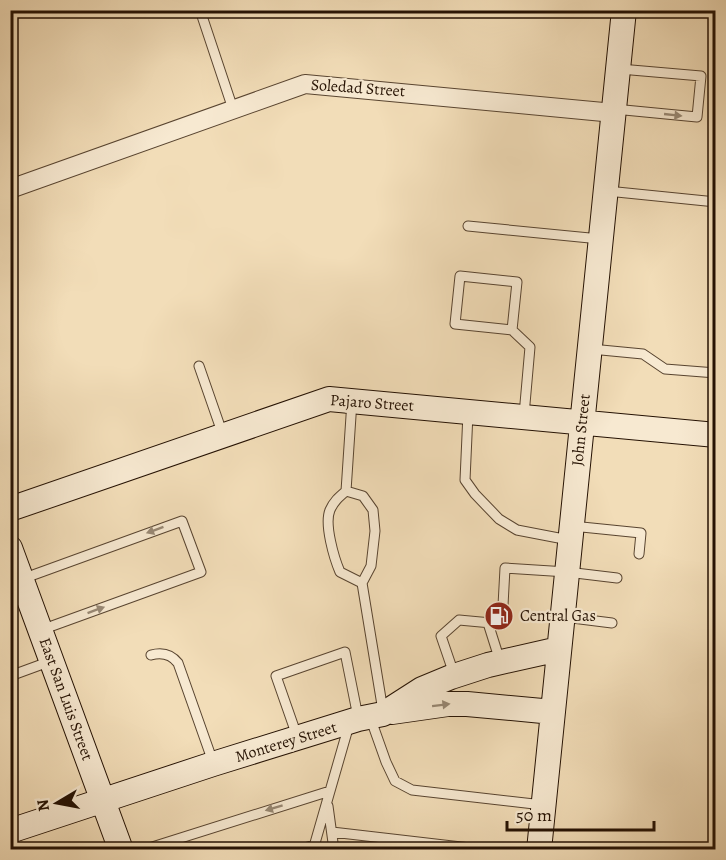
<svg xmlns="http://www.w3.org/2000/svg" width="726" height="860" viewBox="0 0 726 860" font-family="Alegreya,serif">
<rect width="100%" height="100%" fill="#f2ddb8"/>
<filter id="stains"><feTurbulence type="fractalNoise" baseFrequency=".00333" numOctaves="4"/><feColorMatrix values="0 0 0 0 .2 0 0 0 0 .09 0 0 0 0 .02 0 0 0 .5 -.17"/></filter>
<radialGradient id="worn" r=".72"><stop offset=".6" stop-color="#630" stop-opacity="0"/><stop offset="1" stop-color="#630" stop-opacity=".3"/></radialGradient>
<g fill="none" stroke-linecap="round" stroke-linejoin="round">
<g stroke="#584430" stroke-width="11">
<path id="lane" d="M200,10L233,109
M614,109L697,117L701,76L620,69
M607,191L716,202
M468,226L600,239
M512,330L517,282L460,276L455,324L512,330L530,347L524,415
M591,349L643,354L665,369L716,373
M199,366L223,435
M352,401L346,491C339,497 334,501 330,510C324,524 334,558 340,572L362,583L383,711
M468,413L465,480L475,494L499,519L517,530L569,540
M346,491L363,496L373,510L375,531L371,566L362,583
M572,526L641,533L639,554
M22,579L182,521L201,572L41,630
M564,617L612,623
M488,623L500,661
M151,655C162,652 171,654 178,663L213,762
M454,674L441,636L459,620L502,624L505,568L567,572L617,578
M10,676L51,661
M370,717L386,762L395,781L412,790L543,805
M297,736L276,676L345,652L358,717
M328,806L334,850
M332,832L487,850
M149,850V848L330,791
M299,850L314,845
M313,850L349,725"/>
</g>
<g stroke="#584430" stroke-width="20">
<path id="street" d="M10,189L305,84L614,113"/>
</g>
<g stroke="#241103" stroke-width="26">
<path id="secondary" d="M10,509L329,399L716,435
M10,548L121,850
M392,712L448,704H467L553,712
M10,831L213,764L358,719L383,714L422,689L451,677L488,665L559,649
M539,850L624,10"/>
</g>
<use href="#lane" stroke="#f7e9d1" stroke-width="9"/>
<use href="#street" stroke="#f7e9d1" stroke-width="18"/>
<use href="#secondary" stroke="#f7e9d1" stroke-width="24"/>
</g>
<defs><path id="oneway-solid" d="M-6-.8H1V-3.2L6.5 0L1 3.2V.8H-6Z" transform="scale(1.5)"/></defs>
<g fill="#988874">
<use href="#oneway-solid" transform="translate(673 115) rotate(6)"/>
<use href="#oneway-solid" transform="translate(155 530) rotate(160)"/>
<use href="#oneway-solid" transform="translate(96 610) rotate(-20)"/>
<use href="#oneway-solid" transform="translate(441 705) rotate(-7)"/>
<use href="#oneway-solid" transform="translate(274 808) rotate(163)"/>
</g>
<defs>
<g id="fuel-disc" transform="scale(1.5)"><circle r="9.5" fill="#8f2418" stroke="#f7e9d1"/><path d="M-5.5-6h7V0h2V4h1.3V-2.5L3-4.5l.8-.8L6-3V5H2.5V1h-1V6h-7ZM-4.2-4.7v3.2H.2V-4.7Z" fill="#fff"/></g>
</defs>
<g fill-rule="evenodd">
<use href="#fuel-disc" x="499" y="616"/>
</g>
<g text-anchor="middle" dominant-baseline="central" stroke-width="4.5" stroke-linejoin="round" paint-order="stroke">
<g font-size="16" fill="#241103" stroke="#f7e9d1">
<text transform="translate(358 88) rotate(4)">Soledad Street</text>
<text transform="translate(372 403) rotate(4)">Pajaro Street</text>
<text transform="translate(581 430) rotate(-84)">John Street</text>
<text transform="translate(66 699) rotate(70)">East San Luis Street</text>
<text transform="translate(286 742) rotate(-17)">Monterey Street</text>
</g>
<g font-size="16" fill="#241103" stroke="#f7e9d1" text-anchor="start">
<text x="520" y="616">Central Gas</text>
</g>
</g>
<rect width="726" height="860" fill="none" stroke="#f2ddb8" stroke-width="36"/>
<rect x="12" y="12" width="702" height="836" fill="none" stroke="#241103" stroke-width="3"/>
<rect x="18" y="18" width="690" height="824" fill="none" stroke="#241103" stroke-width="1.5"/>
<g transform="translate(57 803) rotate(260)" stroke="#f7e9d1" stroke-width="4.5" paint-order="stroke">
<path d="M0-4.5L10 22L0 15L-10 22Z" fill="#241103"/>
<text y="-9" font-size="16" font-weight="bold" text-anchor="middle" fill="#241103">N</text>
</g>
<path d="M507 821v9h147v-9" fill="none" stroke="#241103" stroke-width="3"/>
<text x="516" y="821" font-size="18" fill="#241103" stroke="#f7e9d1" stroke-width="4.5" paint-order="stroke">50 m</text>
<rect width="100%" height="100%" filter="url(#stains)"/>
<rect width="100%" height="100%" fill="url(#worn)"/>
</svg>
